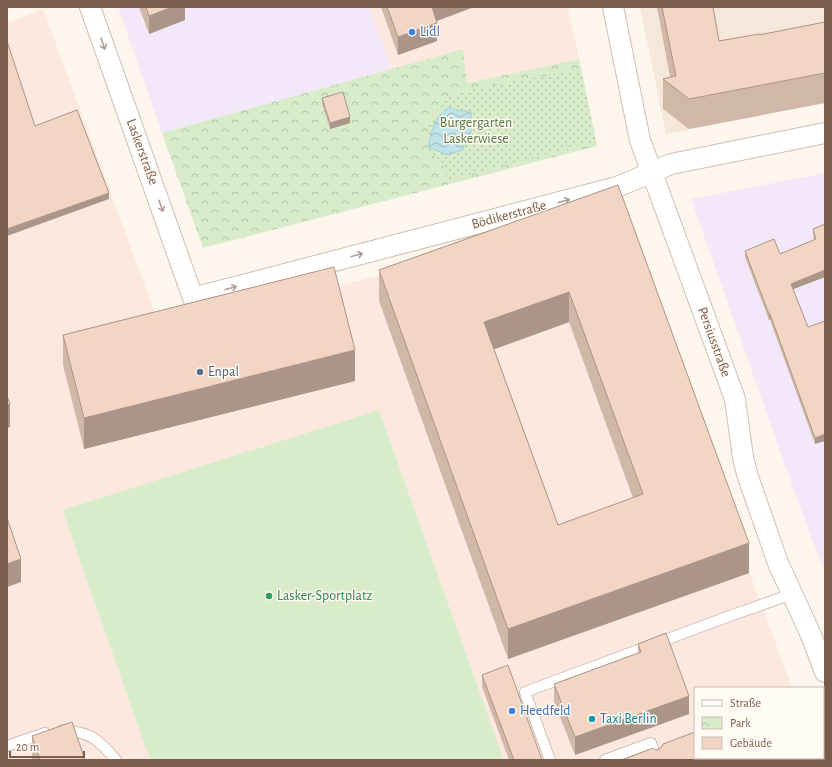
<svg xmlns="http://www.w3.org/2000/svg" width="832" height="767" viewBox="0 0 832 767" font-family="'Alegreya Sans',sans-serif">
<defs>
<pattern id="park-crowns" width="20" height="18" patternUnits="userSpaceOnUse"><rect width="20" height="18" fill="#d8ecc9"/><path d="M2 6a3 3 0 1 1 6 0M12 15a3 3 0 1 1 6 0" fill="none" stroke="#b4c2a5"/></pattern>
<pattern id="garden-dots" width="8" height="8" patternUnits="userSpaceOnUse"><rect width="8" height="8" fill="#d8ecc9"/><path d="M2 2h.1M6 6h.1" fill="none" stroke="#b4c2a5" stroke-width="1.8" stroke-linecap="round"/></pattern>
<pattern id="water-waves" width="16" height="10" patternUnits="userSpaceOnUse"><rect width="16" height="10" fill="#bfe3e8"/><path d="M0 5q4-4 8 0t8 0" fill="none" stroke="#a0bbbe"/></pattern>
</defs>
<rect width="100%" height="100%" fill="#fdf6ec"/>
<path fill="#f5e8da" d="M640,7H825V103L666,134Z"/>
<path fill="#fde8e0" d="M369,7H568L579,59L467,83L463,49L392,69Z
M43,9L162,332L514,240L618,215L792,688H695V758H818L819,760H504L379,410L62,510L150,760H7V23Z"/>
<path fill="#f3e8fa" d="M118,7H369L392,69L162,133Z
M825,173V574L792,485L691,199Z"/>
<path fill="#d8ecc9" d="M379,410L504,760H150L62,510Z"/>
<path fill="url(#park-crowns)" d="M463,49L467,83L579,59L597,146L203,248L162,133Z"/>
<path fill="url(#garden-dots)" d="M581,69L596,141L448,180L442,162L425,148L429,124L448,96L484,87Z"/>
<path fill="url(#water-waves)" stroke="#a5d3da" d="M449,107L456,110L471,112V133L465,141L463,150L447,155L428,147C432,129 433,119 449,107Z"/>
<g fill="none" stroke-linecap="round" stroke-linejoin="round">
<g stroke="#d1beb0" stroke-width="12">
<path id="service" d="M62,730C91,732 98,739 116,760
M7,746L45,733
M550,760L525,692L727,617L792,594
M605,760L651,743L657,760"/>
</g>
<g stroke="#d1beb0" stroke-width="22">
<path id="minor" d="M90,7L193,298L617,187L671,164L825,133
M613,7L640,140L735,399L743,457L747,474L778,563L811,635L825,672"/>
</g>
<use href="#service" stroke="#fff" stroke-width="10"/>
<use href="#minor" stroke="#fff" stroke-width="20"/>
</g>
<path fill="#d1b7a8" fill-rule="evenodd" d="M139,7H185V20L149,34Z
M381,7H474L437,21V41L398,55Z
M657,7H713L719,41L759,35L825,22V103L689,129L663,109V79L670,77Z
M322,98L350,123L330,129L322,104Z
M618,185L749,573L508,659L379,301V270ZM569,322L633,498L558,525L494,349Z
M825,224V277L793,289L808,327L825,321L815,444L770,320H769L745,257V251L780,254L814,240L813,235V229Z
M63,335L355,381L84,449L63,365Z
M638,644L689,714L575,755L554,702V684L638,653Z
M482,675L542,760H509L482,687Z
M32,736L85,760H32Z"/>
<path fill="#aa9588" d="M172,7H185V20L149,34V16Z
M431,7H474L431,23Z
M437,23V41L398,55V37Z
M350,117V123L330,129V123Z
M109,193V199L7,236V229Z
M825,270V277L791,290V284Z
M569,292V322L484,353V322Z
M769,314H770V320H769Z
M355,350V381L84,449V418Z
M10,404V427L7,428V405Z
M825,434V441L815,444V438Z
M749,543V573L508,659V629Z
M21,559V582L7,587V564Z
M689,696V714L575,755V737Z"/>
<path fill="#f3d5c3" stroke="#aa9588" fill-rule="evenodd" d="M146,7H172L149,16Z
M387,7H432L437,23L398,37Z
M662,7H713L719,41L759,34V35L825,22V73L689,99L663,79L676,76Z
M7,41L35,126L77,110L109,193L7,229Z
M343,92L350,117L330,123L322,98Z
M618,185L749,543L508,629L379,270ZM569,292L643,494L558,525L484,322Z
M825,224V270L791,284L808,327L825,321V434L815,438L770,314H769L745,251L774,239L780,254L816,239L813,229Z
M334,267L355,350L84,418L63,335Z
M7,396L10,404L7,405Z
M7,518L21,559L7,564Z
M666,633L689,696L575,737L554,684L641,652L638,644Z
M508,665L542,760H514L482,675Z
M72,722L85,760H40L32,736Z
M695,732V758H794L795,760H622L653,748L656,750L660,749L663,744Z"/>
<defs><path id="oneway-shaft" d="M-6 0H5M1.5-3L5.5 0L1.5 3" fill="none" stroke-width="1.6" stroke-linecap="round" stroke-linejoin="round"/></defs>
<g stroke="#af9d94">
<use href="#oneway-shaft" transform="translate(103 44) rotate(71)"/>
<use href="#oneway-shaft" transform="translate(564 201) rotate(-15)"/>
<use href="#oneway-shaft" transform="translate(161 206) rotate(70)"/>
<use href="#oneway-shaft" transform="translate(357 255) rotate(-15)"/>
<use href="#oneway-shaft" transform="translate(231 288) rotate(-15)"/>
</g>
<g fill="#3f7fe0" stroke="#fffaf3" stroke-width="1.5">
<circle cx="412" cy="32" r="4"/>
<circle cx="512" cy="711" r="4"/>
</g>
<circle fill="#5c6f8a" stroke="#fffaf3" stroke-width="1.5" cx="200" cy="372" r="4"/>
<circle fill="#2e9e5b" stroke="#fffaf3" stroke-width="1.5" cx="269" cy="596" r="4"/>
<circle fill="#0f9aa8" stroke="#fffaf3" stroke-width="1.5" cx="592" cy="719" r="4"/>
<g text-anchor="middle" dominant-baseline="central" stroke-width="3" stroke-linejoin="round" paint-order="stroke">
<g font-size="14" fill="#366cbe" stroke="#fffaf3" text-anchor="start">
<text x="420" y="32">Lidl</text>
<text x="520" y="711">Heedfeld</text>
</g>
<g font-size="14" fill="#537a41" stroke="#fffaf3">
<text x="476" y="123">Bürgergarten<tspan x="476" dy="16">Laskerwiese</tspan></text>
</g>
<g font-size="14" fill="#7a5c4d" stroke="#fffaf3">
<text transform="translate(142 152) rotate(70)">Laskerstraße</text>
<text transform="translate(509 215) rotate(-15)">Bödikerstraße</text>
<text transform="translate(714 342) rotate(70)">Persiusstraße</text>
</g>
<g font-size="14" fill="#4e5e75" stroke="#fffaf3" text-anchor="start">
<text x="208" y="372">Enpal</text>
</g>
<g font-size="14" fill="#27864d" stroke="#fffaf3" text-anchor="start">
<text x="277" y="596">Lasker-Sportplatz</text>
</g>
<g font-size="14" fill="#0d838f" stroke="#fffaf3" text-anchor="start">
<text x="600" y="719">Taxi Berlin</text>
</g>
</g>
<rect width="832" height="767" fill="none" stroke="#7a5c4d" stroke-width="16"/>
<rect x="694" y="687" width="130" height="72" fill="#fffaf3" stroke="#cabbb1"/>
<rect x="702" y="700" width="20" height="6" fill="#ffffff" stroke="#cabbb1"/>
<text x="730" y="707" font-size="12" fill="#7a5c4d">Straße</text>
<rect x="702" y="717" width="20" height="12" fill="url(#park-crowns)" stroke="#cabbb1"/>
<text x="730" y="727" font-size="12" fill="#7a5c4d">Park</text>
<rect x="702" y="737" width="20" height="12" fill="#f3d5c3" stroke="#cabbb1"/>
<text x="730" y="747" font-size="12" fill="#7a5c4d">Gebäude</text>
<path d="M10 751v6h74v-6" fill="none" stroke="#7a5c4d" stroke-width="2"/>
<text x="16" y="751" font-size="12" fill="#7a5c4d" stroke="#fffaf3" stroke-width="3" paint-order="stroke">20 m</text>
</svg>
